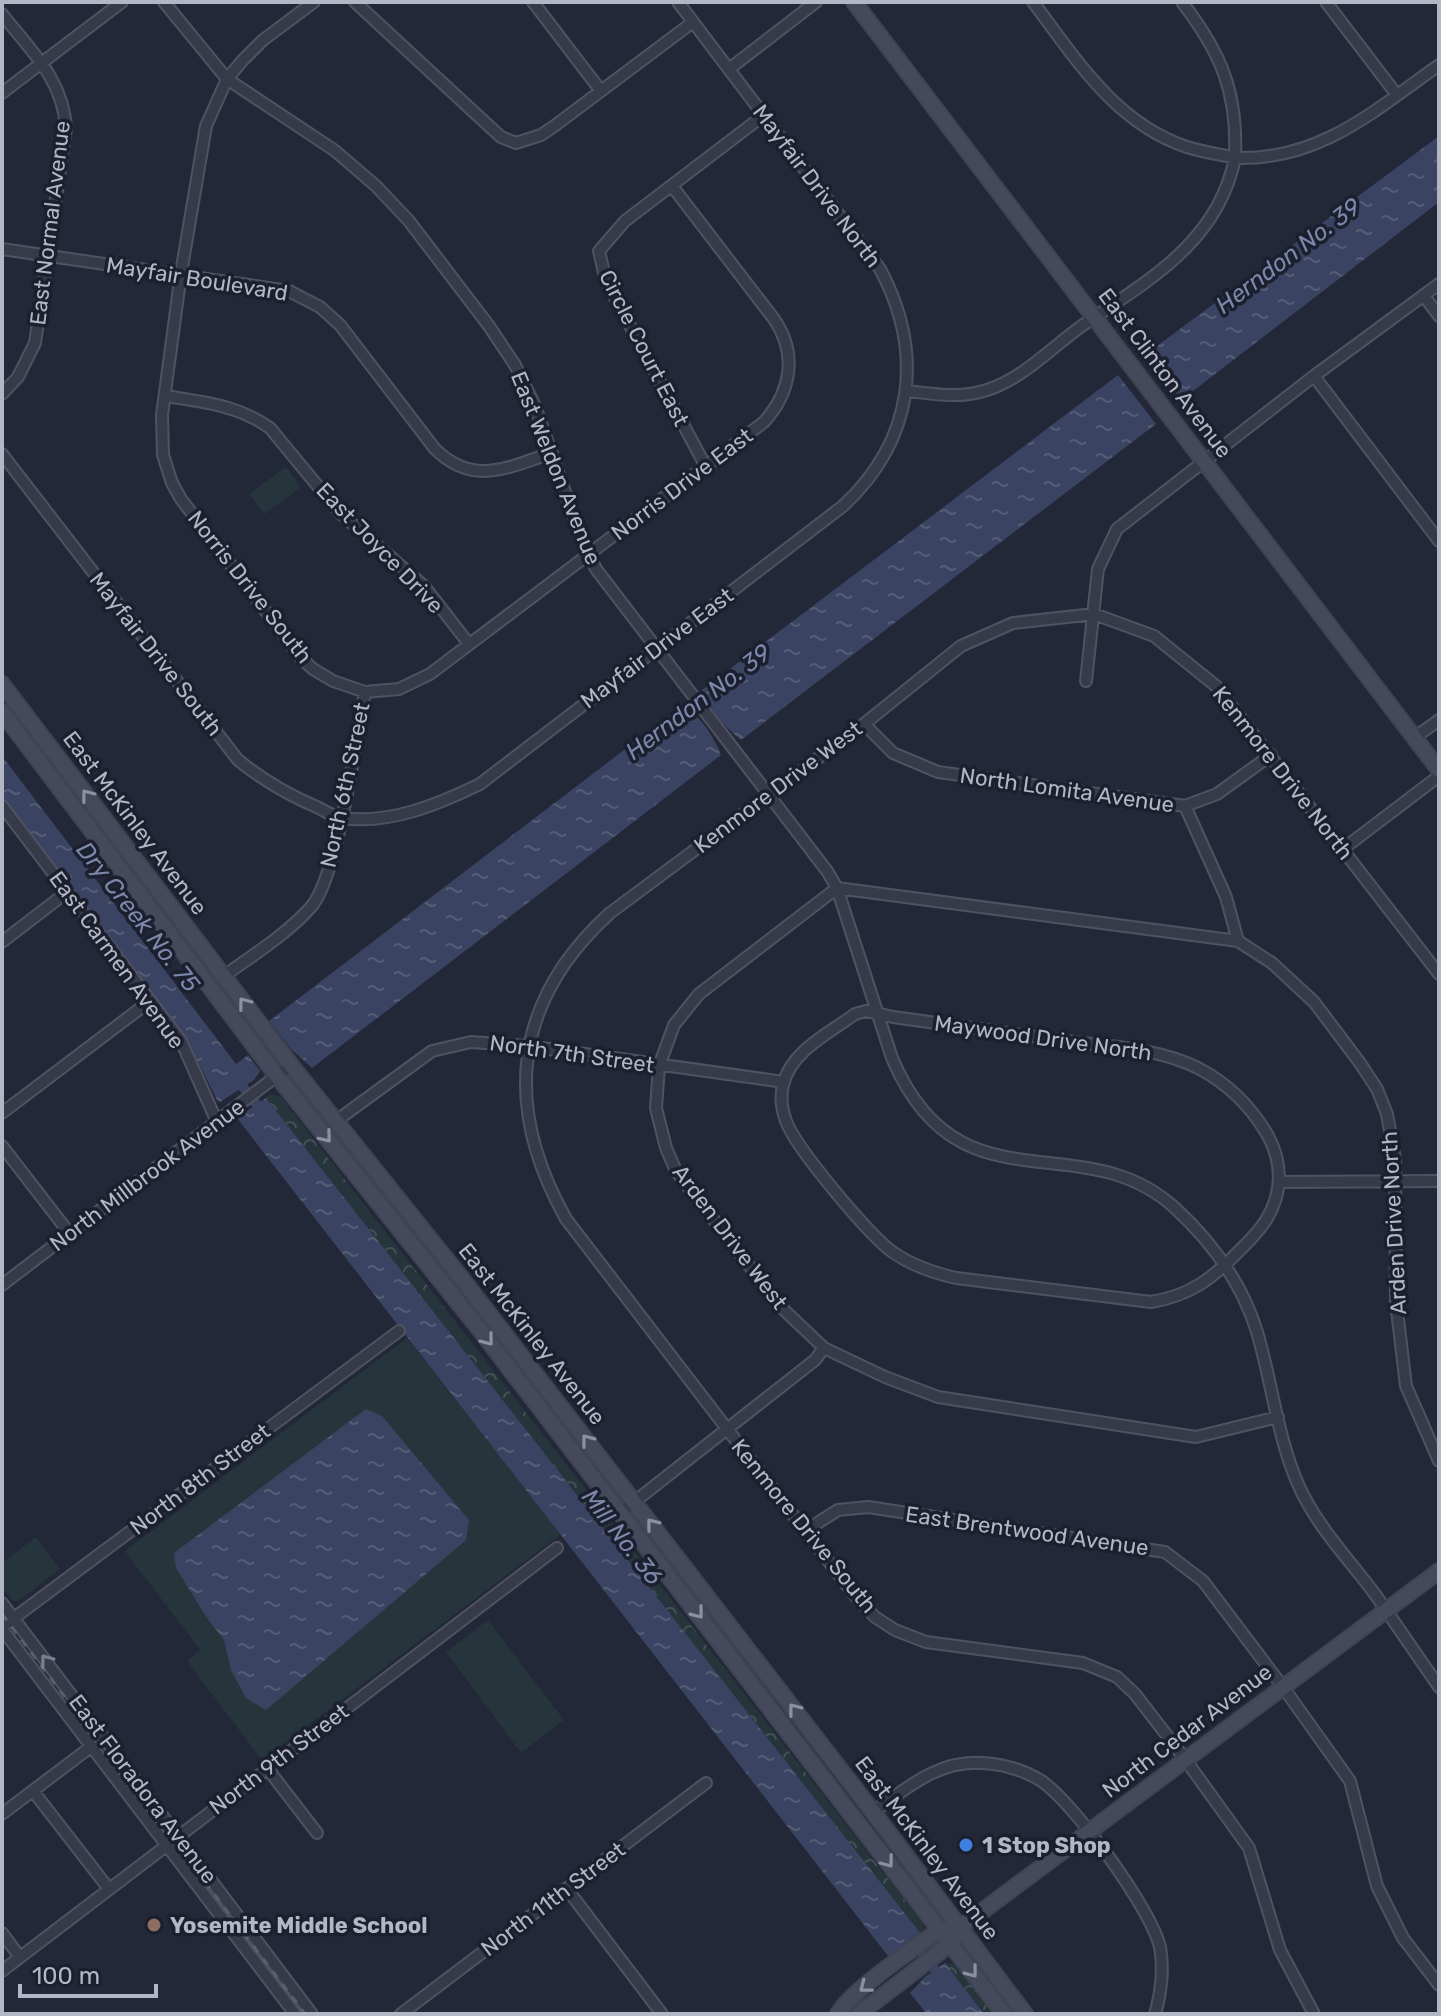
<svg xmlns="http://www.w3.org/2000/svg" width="1441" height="2016" viewBox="0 0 1441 2016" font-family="Rubik,sans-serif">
<defs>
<pattern id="park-crowns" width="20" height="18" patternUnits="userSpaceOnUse" patternTransform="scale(2)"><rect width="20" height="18" fill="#26353b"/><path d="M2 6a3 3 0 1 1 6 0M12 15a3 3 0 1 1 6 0" fill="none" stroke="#435056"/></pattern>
<pattern id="water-ripples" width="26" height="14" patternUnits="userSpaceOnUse" patternTransform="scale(2)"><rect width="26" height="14" fill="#3a4361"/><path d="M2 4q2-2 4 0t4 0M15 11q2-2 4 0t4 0" fill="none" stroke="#545c76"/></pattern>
</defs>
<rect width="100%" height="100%" fill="#232839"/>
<path fill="#26353b" d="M286,467L301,487L264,514L249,494Z
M407,1338L561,1534L262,1760L187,1661L200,1650L125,1551Z
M36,1537L60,1569L18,1601H13L2,1587V1563Z
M488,1620L564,1720L521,1753L446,1652Z"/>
<path fill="url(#park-crowns)" d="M270,1094L280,1096L924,1925V1932L921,1934L266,1098Z
M945,1963L955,1964L993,2014H984Z"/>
<path fill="url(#water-ripples)" d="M1439,136V202L1180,401L1165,385L1145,355Z
M1118,375L1156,424L741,740C723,725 711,711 702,690Z
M683,705C702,719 712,733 721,755L312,1068L291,1049L269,1021Z
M2,756L236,1064L248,1055L260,1071L254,1080L220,1102L217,1100L187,1040L2,800Z
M266,1098L921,1934L903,1950L888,1956L237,1118Z
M366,1409L382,1416L469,1520L466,1540L266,1710L246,1698L231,1670L224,1640L207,1618L176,1568L174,1553Z
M945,1963L984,2014H927L910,1993L925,1977Z"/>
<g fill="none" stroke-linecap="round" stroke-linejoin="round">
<path stroke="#3a4361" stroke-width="10" d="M235,1077L265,1115
M914,1943L944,1981"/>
<g stroke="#4f5361" stroke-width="14">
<path id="minor" d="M164,2L227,79L334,150L376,186L409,221L489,326L515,365L535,406L583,543L596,569L827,871L837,888L892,1058C959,1216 1081,1122 1175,1208C1212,1242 1242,1283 1257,1332C1272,1382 1277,1436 1298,1484C1316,1526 1350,1560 1377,1597C1398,1627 1418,1657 1439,1687
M314,2L263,40L243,60L227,79L206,126L181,273L162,415L163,455L172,483L181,499L302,659L313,669L333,681L365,692L399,689L430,674L764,422C791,392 798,354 774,319L672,186
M355,2L490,127L501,137L516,143L541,135L553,127L693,22
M533,2L601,91
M1033,2C1076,59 1115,123 1187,147C1202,152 1219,154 1235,158C1238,92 1221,53 1182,2
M1326,2L1397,95
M2,14C31,51 63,79 66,128L35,343L18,377L2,394
M729,69L816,2
M2,93L122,2
M2,249L289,291L320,307L340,325L435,449C474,487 508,467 552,453
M1424,296L1439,316
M1314,376L1439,541
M908,391C934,394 960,399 987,390C1024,378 1052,347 1083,325C1149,280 1218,242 1235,158C1319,161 1374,111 1439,65
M165,396C203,402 238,405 270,428L340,513L424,586L469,644
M2,454L238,760C264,781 288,795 319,808C326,812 334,817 342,818C389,825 439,804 480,784L843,506C914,440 925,353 880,269L678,2
M705,465L614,296L605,277L599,251L625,221L764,115
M1086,681L1098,569L1117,529L1314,376L1439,284
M864,724L893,753L938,772L1185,806L1217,794L1271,755
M1414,738L1439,720
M2,806L181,1041L217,1122
M1185,806L1226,897L1238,941L1272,963L1314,1002L1360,1063L1377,1089L1387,1114L1395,1159L1396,1302L1406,1386L1439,1461
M1343,849L1439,776
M1238,941L837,888L699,994L674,1025L659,1066L656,1108L666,1148L676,1171L782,1308L824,1348L885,1377L938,1397L1196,1437L1278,1417
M2,942L67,892
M224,976C253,955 287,934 311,907C338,876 356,738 365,692
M866,1011L893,1017C953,1025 1014,1034 1074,1042C1115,1047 1160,1049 1198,1068C1227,1083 1251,1107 1267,1134C1283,1162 1283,1193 1266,1220C1259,1232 1248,1242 1238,1252C1212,1279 1189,1296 1151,1302L956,1278C934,1273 913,1266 894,1253C871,1238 795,1147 786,1121C782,1110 780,1097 783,1085C791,1051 828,1034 855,1014Z
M2,1113L150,1001
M336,1121L432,1051L471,1042L528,1046L784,1082
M2,1146L70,1234
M1280,1182L1439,1181
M2,1285L291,1065
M620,1513L815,1360L824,1348
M805,1531L838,1510L868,1507L1165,1552L1203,1581L1283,1687L1350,1781L1377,1886L1403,1938L1439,1985
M2,1603L312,2014
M2,1627L399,1331
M2,1629L295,2014
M267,1768L317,1833
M33,1791L109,1889
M873,1812C907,1788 938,1760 982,1763C1001,1764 1023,1770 1040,1780C1073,1801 1151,1909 1160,1947C1164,1968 1161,1994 1155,2014
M2,1814L92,1746
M567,1889L662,2014
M2,1933L20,1957
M2,1971L557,1548
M401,2014L706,1783
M1314,2014L1280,1950L1249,1848L1185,1759L1135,1694L1117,1677L1083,1663L926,1642L895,1630L875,1617L856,1597L566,1219C503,1107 512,1002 610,913L864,724L961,646L1013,623L1094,614L1154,636L1216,686L1439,974"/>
</g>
<g stroke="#404452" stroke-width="18">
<path id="secondary" d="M854,2L1439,770
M2,684L291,1065L462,1279L873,1812L1025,2014
M2,712L277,1076L480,1330L1004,2014
M838,2014C850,1991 915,1948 939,1930L948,1929
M859,2014L950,1944L961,1927L1439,1571"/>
</g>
<use href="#minor" stroke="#373b49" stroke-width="10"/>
<use href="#secondary" stroke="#45495c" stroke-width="14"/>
<path stroke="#595e70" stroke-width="3" stroke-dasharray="8 8" stroke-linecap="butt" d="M2,1614L305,2014"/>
</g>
<defs><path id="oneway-chevron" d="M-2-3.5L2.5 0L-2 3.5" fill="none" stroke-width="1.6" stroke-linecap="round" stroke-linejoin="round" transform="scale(2)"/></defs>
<g stroke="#8c90a0">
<use href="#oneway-chevron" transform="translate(87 795) rotate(-127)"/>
<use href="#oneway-chevron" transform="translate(244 1003) rotate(-127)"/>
<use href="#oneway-chevron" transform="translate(326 1137) rotate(51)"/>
<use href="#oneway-chevron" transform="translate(488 1340) rotate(52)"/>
<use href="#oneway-chevron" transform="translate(587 1440) rotate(-128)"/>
<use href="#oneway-chevron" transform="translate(652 1524) rotate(-128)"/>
<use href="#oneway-chevron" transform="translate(698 1613) rotate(52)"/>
<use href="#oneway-chevron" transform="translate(794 1709) rotate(-128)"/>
<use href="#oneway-chevron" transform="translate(888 1862) rotate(53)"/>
<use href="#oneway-chevron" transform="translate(972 1972) rotate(52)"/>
<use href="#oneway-chevron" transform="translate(865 1987) rotate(142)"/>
</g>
<use stroke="#7b7f8d" href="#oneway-chevron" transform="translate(46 1660) rotate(-127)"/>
<circle fill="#3f7fe0" stroke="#1c202e" stroke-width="3" cx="966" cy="1845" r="8"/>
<circle fill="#8d6e63" stroke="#1c202e" stroke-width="3" cx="154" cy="1925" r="8"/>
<g text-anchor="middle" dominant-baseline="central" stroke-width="7" stroke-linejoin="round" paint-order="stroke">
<g font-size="22" fill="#b2b6c5" stroke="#1c202e">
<text transform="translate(817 186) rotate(53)">Mayfair Drive North</text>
<text transform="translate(50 223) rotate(-83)">East Normal Avenue</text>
<text transform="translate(197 279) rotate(9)">Mayfair Boulevard</text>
<text transform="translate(644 348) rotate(63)">Circle Court East</text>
<text transform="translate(1165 373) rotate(53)">East Clinton Avenue</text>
<text transform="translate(556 468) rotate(68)">East Weldon Avenue</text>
<text transform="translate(682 484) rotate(-37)">Norris Drive East</text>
<text transform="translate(380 548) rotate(46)">East Joyce Drive</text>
<text transform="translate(250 587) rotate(52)">Norris Drive South</text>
<text transform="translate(657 648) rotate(-37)">Mayfair Drive East</text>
<text transform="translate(156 654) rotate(52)">Mayfair Drive South</text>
<text transform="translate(1283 773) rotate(52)">Kenmore Drive North</text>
<text transform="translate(345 785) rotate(-78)">North 6th Street</text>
<text transform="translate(778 787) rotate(-37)">Kenmore Drive West</text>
<text transform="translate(1067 790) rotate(8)">North Lomita Avenue</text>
<text transform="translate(135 823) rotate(53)">East McKinley Avenue</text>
<text transform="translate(117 960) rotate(54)">East Carmen Avenue</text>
<text transform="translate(1043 1038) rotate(8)">Maywood Drive North</text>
<text transform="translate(572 1054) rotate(8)">North 7th Street</text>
<text transform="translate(147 1175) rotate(-37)">North Millbrook Avenue</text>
<text transform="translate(1394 1223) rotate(-93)">Arden Drive North</text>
<text transform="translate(730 1237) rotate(53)">Arden Drive West</text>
<text transform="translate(532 1334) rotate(52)">East McKinley Avenue</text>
<text transform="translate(200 1479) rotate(-37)">North 8th Street</text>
<text transform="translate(804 1526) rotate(51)">Kenmore Drive South</text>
<text transform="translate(1027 1531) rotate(8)">East Brentwood Avenue</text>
<text transform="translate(1187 1731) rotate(-37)">North Cedar Avenue</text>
<text transform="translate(279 1759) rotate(-37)">North 9th Street</text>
<text transform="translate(143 1789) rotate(53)">East Floradora Avenue</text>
<text transform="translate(927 1848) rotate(53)">East McKinley Avenue</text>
<text transform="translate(553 1899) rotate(-37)">North 11th Street</text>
</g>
<g font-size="22" font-weight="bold" fill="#b2b6c5" stroke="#1c202e" text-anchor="start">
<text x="982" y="1845">1 Stop Shop</text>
<text x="170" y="1925">Yosemite Middle School</text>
</g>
<g font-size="24" font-style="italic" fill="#7c87ab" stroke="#1c202e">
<text transform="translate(1288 256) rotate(-37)">Herndon No. 39</text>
<text transform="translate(698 702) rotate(-37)">Herndon No. 39</text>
<text transform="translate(138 917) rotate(52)">Dry Creek No. 75</text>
<text transform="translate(622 1537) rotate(52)">Mill No. 36</text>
</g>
</g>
<rect width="1441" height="2016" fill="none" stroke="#b2b6c5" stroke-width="8"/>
<path d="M20 1984v12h136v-12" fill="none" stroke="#b2b6c5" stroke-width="4"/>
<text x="32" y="1984" font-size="24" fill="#b2b6c5" stroke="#1c202e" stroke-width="6" paint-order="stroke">100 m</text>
</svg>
